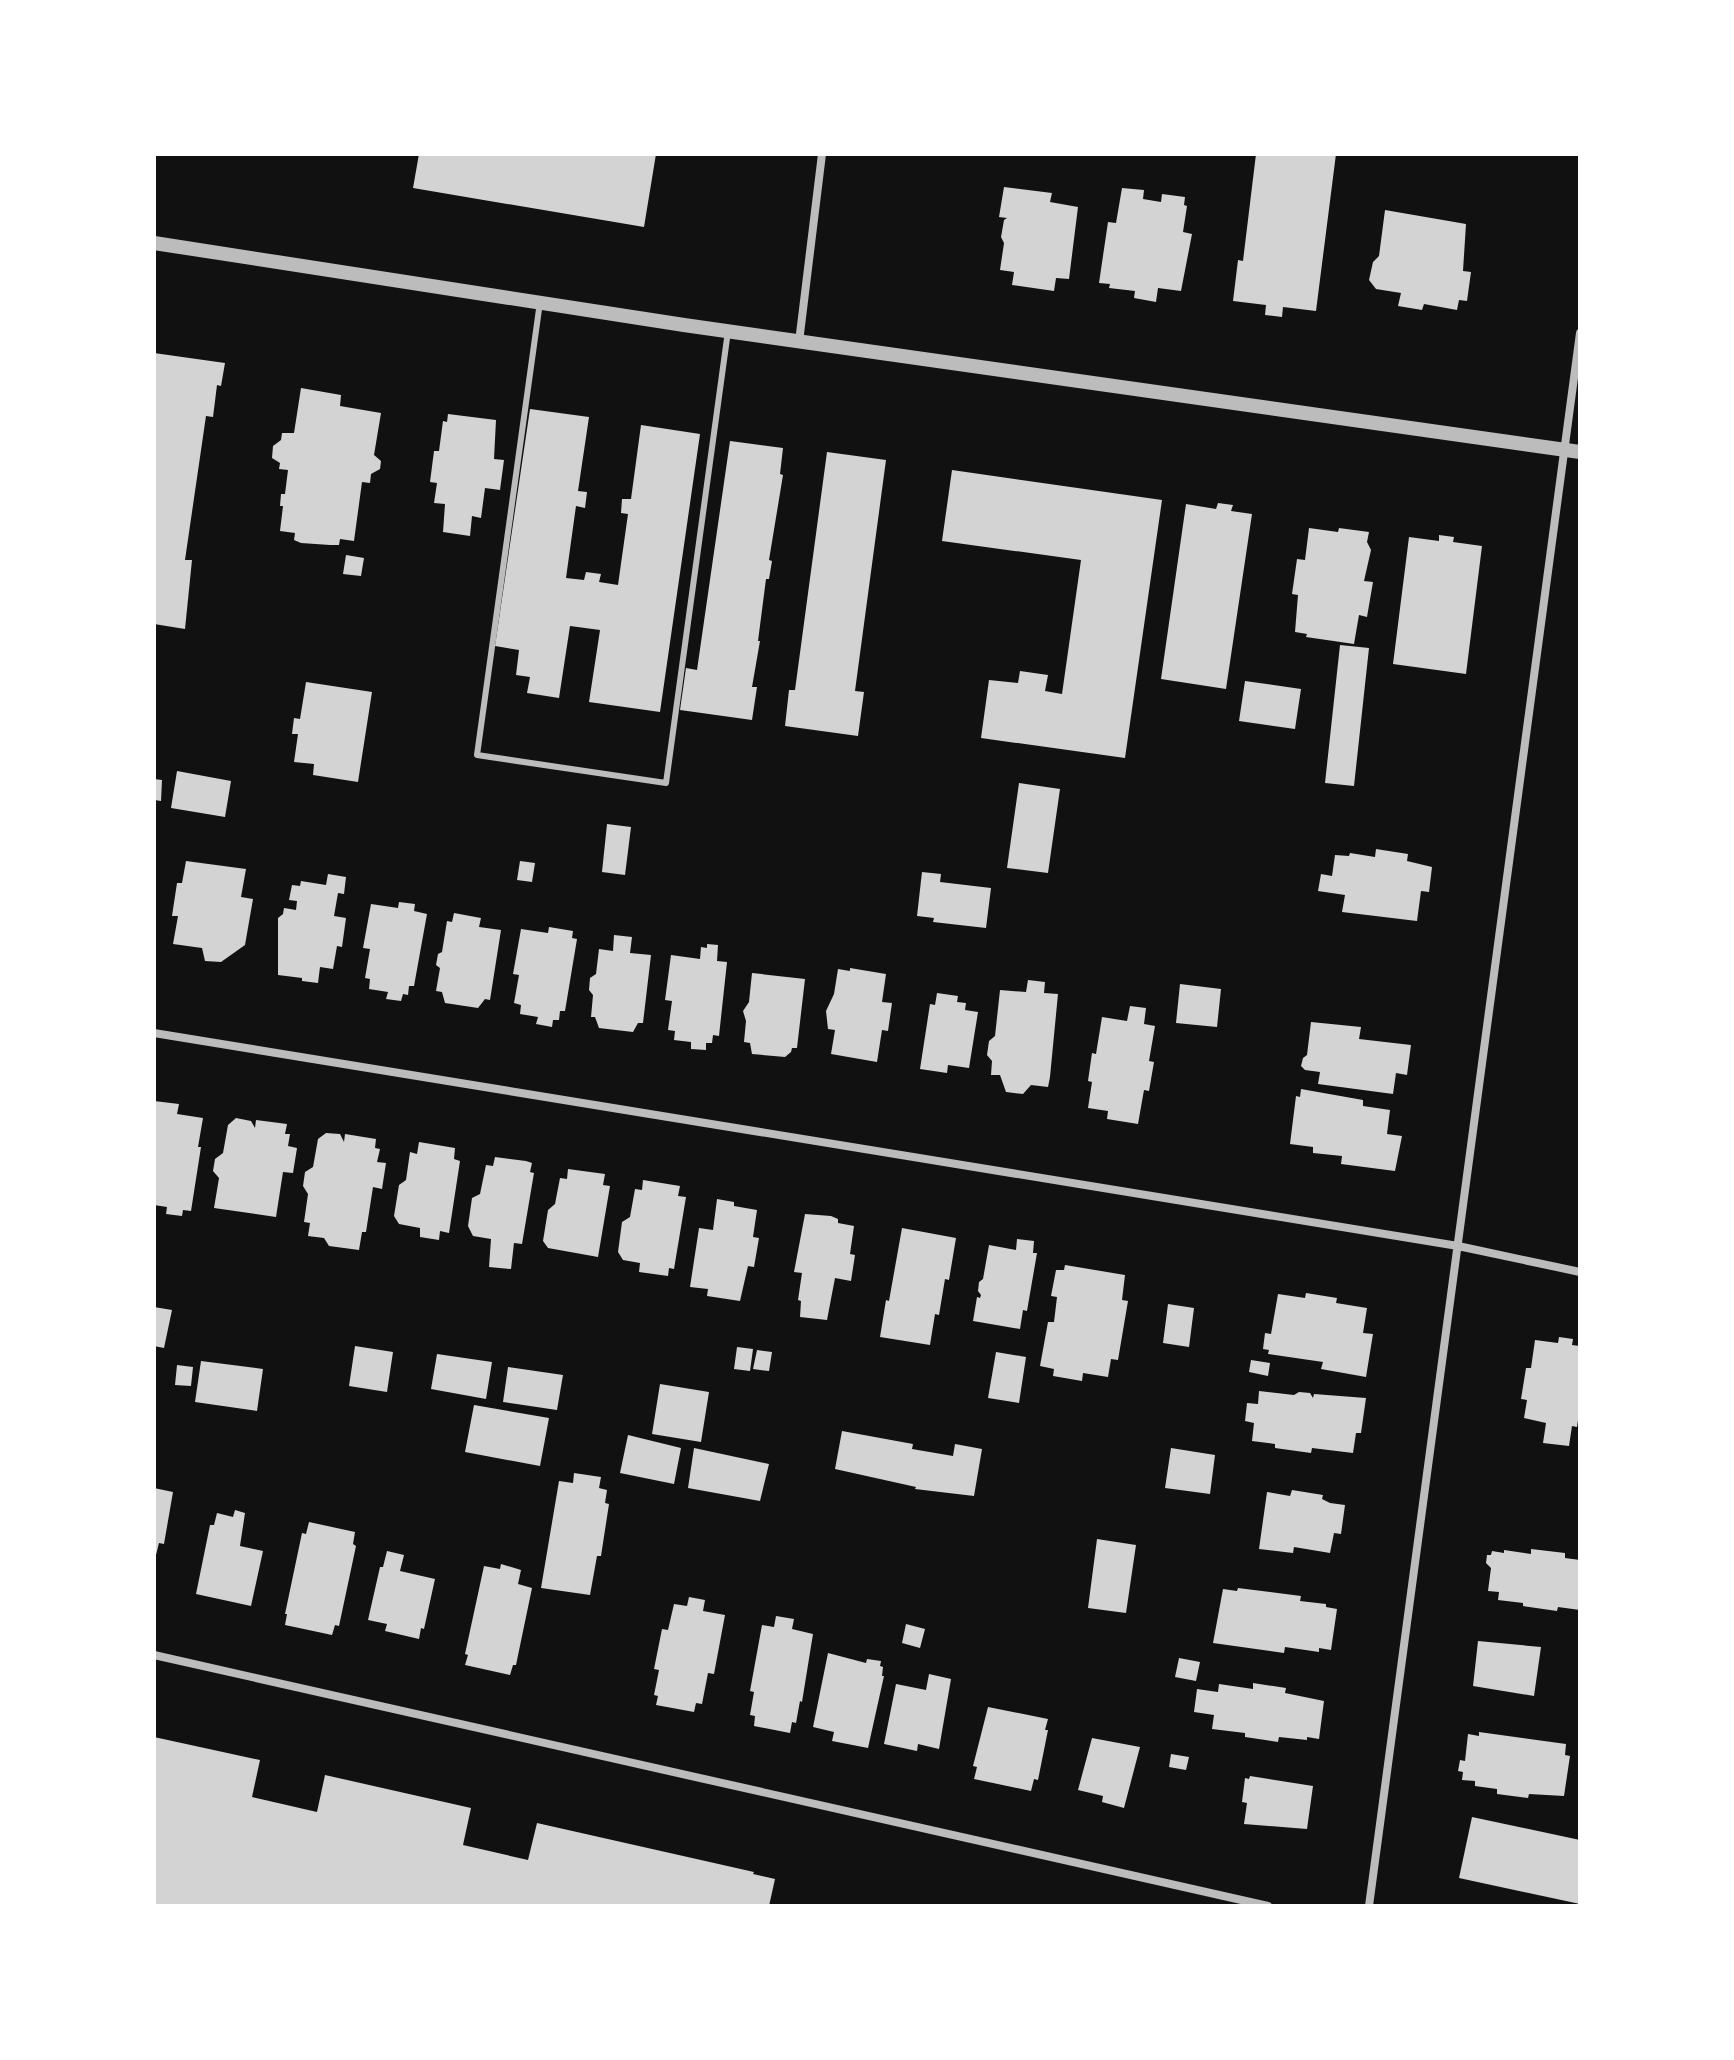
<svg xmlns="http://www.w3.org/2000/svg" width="1734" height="2060" viewBox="0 0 1734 2060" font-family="Poppins,sans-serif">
<rect width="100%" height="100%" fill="#111"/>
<path fill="#d3d3d3" d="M419,154H656L644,227L413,188Z
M1256,154H1336L1316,311L1283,307L1282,317L1265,315L1266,305L1233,301L1238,260L1243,261Z
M1004,187L1052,193L1050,202L1078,207L1069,279L1056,278L1054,291L1012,285L1014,272L1000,270L1004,243L1001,237L1004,220L1007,218L999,217Z
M1122,188L1144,190L1143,199L1161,202L1162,194L1185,197L1184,205L1187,206L1183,232L1192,234L1181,291L1158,288L1156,302L1134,298L1135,291L1109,288L1110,284L1099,283L1108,222L1116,223Z
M1385,210L1466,224L1463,271L1471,272L1467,301L1459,300L1457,310L1424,304L1422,310L1398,306L1401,293L1376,289L1369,280L1373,262L1379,256Z
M154,353L225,363L221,386L217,385L213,417L206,416L185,560H192L185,629L154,624Z
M301,388L341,395L340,406L381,413L374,455L381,461L380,469L371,474L370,483L362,482L354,541L340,539L339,545H330L301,543L294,540L295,533L280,531L283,506H280L281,494H285L288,470L279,469L280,463L272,458L273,446L281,440L282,433H294Z
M530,409L589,417L578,491L587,492L585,508L576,506L566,578L584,580L586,572L601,574L599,582L618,585L628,514L621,513L622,499H631L641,425L700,434L660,712L589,702L600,630L570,626L559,698L527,693L530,677L516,675L519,650L495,646Z
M448,414L496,420L494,459L504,460L500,490L485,488L481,518L472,516L470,536L443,532L445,504L434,503L437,483L430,482L434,451H439L443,421L447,422Z
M730,441L783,448L780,474L783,475L769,560L772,561L769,579H766L758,641H760L752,687H757L752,720L680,710L686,668L697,670Z
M827,452L886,460L855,691L864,692L858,736L785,726L789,690H795Z
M952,470L1162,500L1125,758L981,738L989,680L1018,683L1020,671L1048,675L1045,691L1062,694L1081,560L942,541Z
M1218,503L1233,505L1231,511L1252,514L1226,689L1161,679L1186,504L1216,509Z
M1309,528L1338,532L1339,528L1369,532L1367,542L1371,550L1364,581L1373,582L1367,617L1359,615L1354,644L1306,637L1307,634L1295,632L1298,595L1292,594L1297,559L1305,560Z
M1439,535L1454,537L1453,542L1482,546L1466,674L1393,664L1409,537L1439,541Z
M346,555L364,558L361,576L343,574Z
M1340,645L1369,648L1354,786L1325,783Z
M1245,681L1301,689L1295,729L1239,721Z
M306,682L372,692L358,782L313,775L314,764L294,762L298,734H292L294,718L300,719Z
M177,771L231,781L225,817L171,808Z
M154,779L162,780L161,801L154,800Z
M1019,783L1060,789L1048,873L1007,868Z
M607,824L631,827L625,875L602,872Z
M1376,849L1408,854L1407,861L1432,867L1429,892L1421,891L1417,921L1342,912L1345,895L1318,891L1321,874L1332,876L1335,855L1349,856L1350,853L1375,857Z
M186,861L246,869L241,897L253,899L245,945L221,962L205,961L202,948L173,944L178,916H172L177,883H182Z
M520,861L535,863L532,882L517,880Z
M922,872L941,874L940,882L991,888L986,928L933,922L934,918L917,916Z
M328,874L346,877L344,894L338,893L334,916L346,918L342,947L337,946L333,969L320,967L318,983L302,981V978L278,975V918L283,914L284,908L296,910L297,901L289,900L292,885L300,886L301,881L326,885Z
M399,902L415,904L414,911L427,914L414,986H409L408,995L403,994L401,1001L386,999L388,992L369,989L370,979L365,978L370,949L363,948L371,904L398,908Z
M454,913L481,918L479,927L501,930L490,1000L485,999L478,1008L445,1003L442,992L436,991L440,968L436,965L438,954L442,952L447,921L452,922Z
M549,927L573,931L572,938L577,939L565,1011H560L559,1020H553L552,1027L536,1024L538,1017L520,1014L521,1005L514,1003L519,975L513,974L521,929L548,933Z
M614,935L632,937L630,953L651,955L643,1023H638L633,1032L599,1028L595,1017H591L593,995L589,990L590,978L596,974L599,949L613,951Z
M707,944L718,945L717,961L727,962L719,1036L713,1035L712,1043H706V1050L691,1049V1042L674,1040L675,1031L668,1030L672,1001L665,1000L671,955L700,959L701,947L707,948Z
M850,968L886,974L882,1002L892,1003L888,1031L882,1030L877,1062L831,1054L835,1030L828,1029L826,1011L834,994L838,969L850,971Z
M752,973L805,979L797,1048H792L791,1052L785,1057L752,1054L750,1043L744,1042L746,1021L743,1011L749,1002Z
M1028,980L1045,982L1044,993L1058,994L1050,1077L1048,1087L1031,1085L1023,1094L1006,1092L1000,1075H991L992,1061L987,1055L989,1041L995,1036L1000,990L1026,992Z
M1180,984L1221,989L1217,1027L1176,1023Z
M937,993L958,996L957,1002L966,1003L965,1010L978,1012L969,1068L948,1065L947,1073L920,1069L930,1004L935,1005Z
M1130,1006L1146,1008L1144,1024L1155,1026L1149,1061L1154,1062L1149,1091L1144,1090L1138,1124L1107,1119L1108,1111L1088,1108L1092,1082L1088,1081L1092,1053L1096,1054L1102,1017L1127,1021Z
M1311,1022L1361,1027L1359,1039L1411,1045L1407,1075L1396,1073L1393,1094L1318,1084L1320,1072L1305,1070L1301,1066L1303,1058L1307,1055Z
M1301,1089L1363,1100V1106L1390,1110L1387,1134L1402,1136L1395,1171L1341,1164L1342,1156L1313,1153V1147L1290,1144L1296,1096L1300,1097Z
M154,1101L179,1104L177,1114L203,1118L198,1147H201L191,1211L183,1210L182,1216L166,1214L167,1207L154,1205Z
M236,1118L251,1121L255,1128L256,1120L287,1124L285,1134H290L288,1146L297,1148L293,1173L283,1172L276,1217L214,1208L219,1178L213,1171L215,1159L223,1153L228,1125Z
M326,1133L340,1134L344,1142L345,1134L376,1139L375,1148L380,1149L377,1162L386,1163L382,1189L373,1187L366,1232H362L359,1250L329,1246L324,1238L308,1236L310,1223L304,1222L308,1194L303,1186L305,1172L313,1167L318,1139Z
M419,1142L455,1148L454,1159L460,1161L449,1233L440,1231L439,1240L420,1237V1228L399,1224L394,1216L399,1185L406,1180L410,1152L417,1154Z
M495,1157L526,1161L532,1163L530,1172L534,1173L522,1244L514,1243L511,1269L489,1267L491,1239L473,1236L468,1226L472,1198L480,1194L486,1165L493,1166Z
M568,1169L605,1174L603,1185L610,1186L598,1257L548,1248L543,1241L548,1210L555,1204L560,1178L567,1179Z
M643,1180L680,1186L678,1196L686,1197L674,1269L669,1268L668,1276L639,1272L640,1263L623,1260L618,1252L622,1222L630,1217L635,1189L642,1190Z
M717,1199L734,1202V1206L757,1210L753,1237L759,1238L754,1267L748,1266L740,1301L707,1296L708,1289L690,1287L699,1228L713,1230Z
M805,1214L831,1216L838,1219V1223L854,1226L850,1254L855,1255L851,1281L835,1278L827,1320L800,1317L801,1301L798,1300L802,1273L794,1272Z
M902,1228L956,1238L949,1280L945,1279L939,1315L935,1314L930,1345L880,1337L886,1300L889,1301Z
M1017,1239L1034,1241L1033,1253H1037L1027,1311L1023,1310L1020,1329L973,1321L977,1297L980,1298L981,1295L978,1291L979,1282L983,1279L989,1245L1016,1250Z
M1065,1265L1125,1275L1122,1300L1128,1301L1118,1360L1111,1359L1108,1377L1083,1373L1082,1381L1053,1376L1054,1369L1040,1366L1048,1322H1054L1057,1297L1051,1296L1056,1270H1064Z
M1306,1293L1337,1298L1336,1303L1367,1308L1363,1333L1373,1334L1366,1377L1321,1369L1323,1362L1268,1354L1269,1350L1263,1349L1265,1333L1271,1334L1278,1294L1305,1298Z
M1168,1304L1194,1308L1189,1347L1163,1343Z
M154,1307L172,1310L164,1348L154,1346Z
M1559,1337L1573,1339L1572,1345L1580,1346L1578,1364H1580V1406L1577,1427L1572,1426L1569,1446L1543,1443L1546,1423L1524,1418L1527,1400L1521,1399L1526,1368H1531L1535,1340L1558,1343Z
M355,1346L393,1352L387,1392L349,1386Z
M737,1347L753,1349L750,1371L734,1369Z
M757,1350L772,1352L769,1371L753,1369Z
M996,1352L1026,1357L1019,1403L988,1398Z
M437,1354L492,1362L486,1399L431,1389Z
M1251,1360L1270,1363L1268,1376L1249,1372Z
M201,1361L263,1369L257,1411L195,1402Z
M177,1365L193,1367L191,1386L175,1385Z
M508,1367L563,1375L557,1410L503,1402Z
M660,1384L709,1392L701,1442L652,1434Z
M1259,1391L1294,1395L1299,1392L1310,1393L1313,1398L1314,1394L1366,1398L1361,1433H1356L1353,1453L1312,1448L1311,1453L1275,1448V1444L1252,1441L1254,1423L1245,1421L1247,1403L1258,1404Z
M474,1405L549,1418L540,1466L465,1452Z
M842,1431L913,1444L912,1449L953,1456L955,1444L982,1449L974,1496L915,1489L916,1487L835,1469Z
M628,1435L681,1448L674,1484L620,1473Z
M694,1448L769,1464L760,1501L688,1488Z
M1171,1448L1215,1455L1210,1494L1165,1488Z
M574,1473L601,1477L599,1488L607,1490L605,1503L609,1504L601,1556H597L590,1595L541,1588L559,1481L573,1483Z
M154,1488L173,1492L164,1544L159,1543L155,1559Z
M1292,1490L1323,1495L1322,1499L1330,1503L1345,1505L1341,1534L1334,1533L1330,1553L1294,1547L1293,1553L1259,1549L1267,1492L1290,1496Z
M235,1510L245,1513L240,1546L263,1551L251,1606L196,1594L210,1525H214L217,1513L233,1517Z
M309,1522L355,1532L353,1544L356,1546L339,1626L335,1625L332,1635L285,1625L287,1614H285L302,1533L306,1534Z
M1097,1539L1136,1545L1126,1613L1088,1608Z
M1531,1549L1565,1553V1558L1580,1560V1610L1558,1607L1557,1611L1523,1606V1603L1498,1600L1499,1592L1488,1591L1491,1568L1486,1563L1487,1555H1491L1492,1551L1504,1553V1550L1531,1554Z
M387,1551L404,1555L400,1571L435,1579L424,1629L421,1628L419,1639L385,1631L387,1624L368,1620L380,1567H383Z
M501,1564L521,1570L518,1584L532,1588L516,1665H513L510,1675L465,1665L468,1655L465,1654L484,1566L500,1569Z
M1238,1588L1301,1596L1300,1601L1326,1604V1607L1337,1609L1331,1650L1319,1648V1652L1285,1647L1284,1653L1213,1643L1223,1589L1237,1591Z
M689,1597L705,1600L703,1611L725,1615L714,1674L708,1673L702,1704L696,1703L694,1712L656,1705L658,1696L654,1695L659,1670L654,1669L662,1629L668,1630L674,1604L687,1606Z
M776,1616L794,1619L792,1629L813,1634L802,1702L800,1701L796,1723L792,1722L790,1733L754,1726L755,1716L750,1715L754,1692L750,1691L762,1625L774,1627Z
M906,1624L925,1629L920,1648L902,1643Z
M1478,1641L1541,1647L1534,1696L1473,1686Z
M828,1653L866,1663L867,1659L881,1661L880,1666L883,1667L882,1676H884L868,1748L832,1741L834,1732L813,1727Z
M1179,1658L1200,1662L1196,1681L1175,1677Z
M929,1674L951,1679L939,1749L918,1744L917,1751L884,1744L896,1684L926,1690Z
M1253,1683L1286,1688L1285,1693L1324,1701L1319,1739L1307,1737V1740L1279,1737L1278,1742L1245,1737V1733L1212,1729L1214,1715L1194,1712L1197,1689L1218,1692L1219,1684L1253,1689Z
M988,1707L1048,1719L1045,1730H1048L1038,1780L1034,1779L1031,1791L974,1779L977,1767L973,1766Z
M1479,1732L1566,1744L1565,1755L1570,1756L1564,1796L1529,1794L1528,1798L1497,1794V1789L1475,1786V1781L1462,1780L1463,1772L1458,1771L1460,1760L1465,1761L1468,1734L1479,1736Z
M154,1737L260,1760L252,1797L317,1812L325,1775L471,1808L463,1845L528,1860L537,1823L754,1872L753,1874L775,1879L769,1906H154Z
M1092,1738L1140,1747L1124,1808L1102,1802L1103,1796L1078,1790Z
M1171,1754L1189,1757L1186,1770L1169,1767Z
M1250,1776L1313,1786L1307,1829L1244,1824L1247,1803L1242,1802L1245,1778L1249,1779Z
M1472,1817L1580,1840V1904L1459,1878Z"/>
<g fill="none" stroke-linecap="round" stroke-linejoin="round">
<path stroke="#bcbcbc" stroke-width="6" d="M540,302L477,755L666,783L728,331"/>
<path stroke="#bcbcbc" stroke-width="8" d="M799,342L822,154
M154,1033L1458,1246L1580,1272
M154,1655L1268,1906
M1369,1906L1580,333"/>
<path stroke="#bcbcbc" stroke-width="14" d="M154,243L684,325L1580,452"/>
</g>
<rect width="1734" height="2060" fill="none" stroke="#ffffff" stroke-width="312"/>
</svg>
